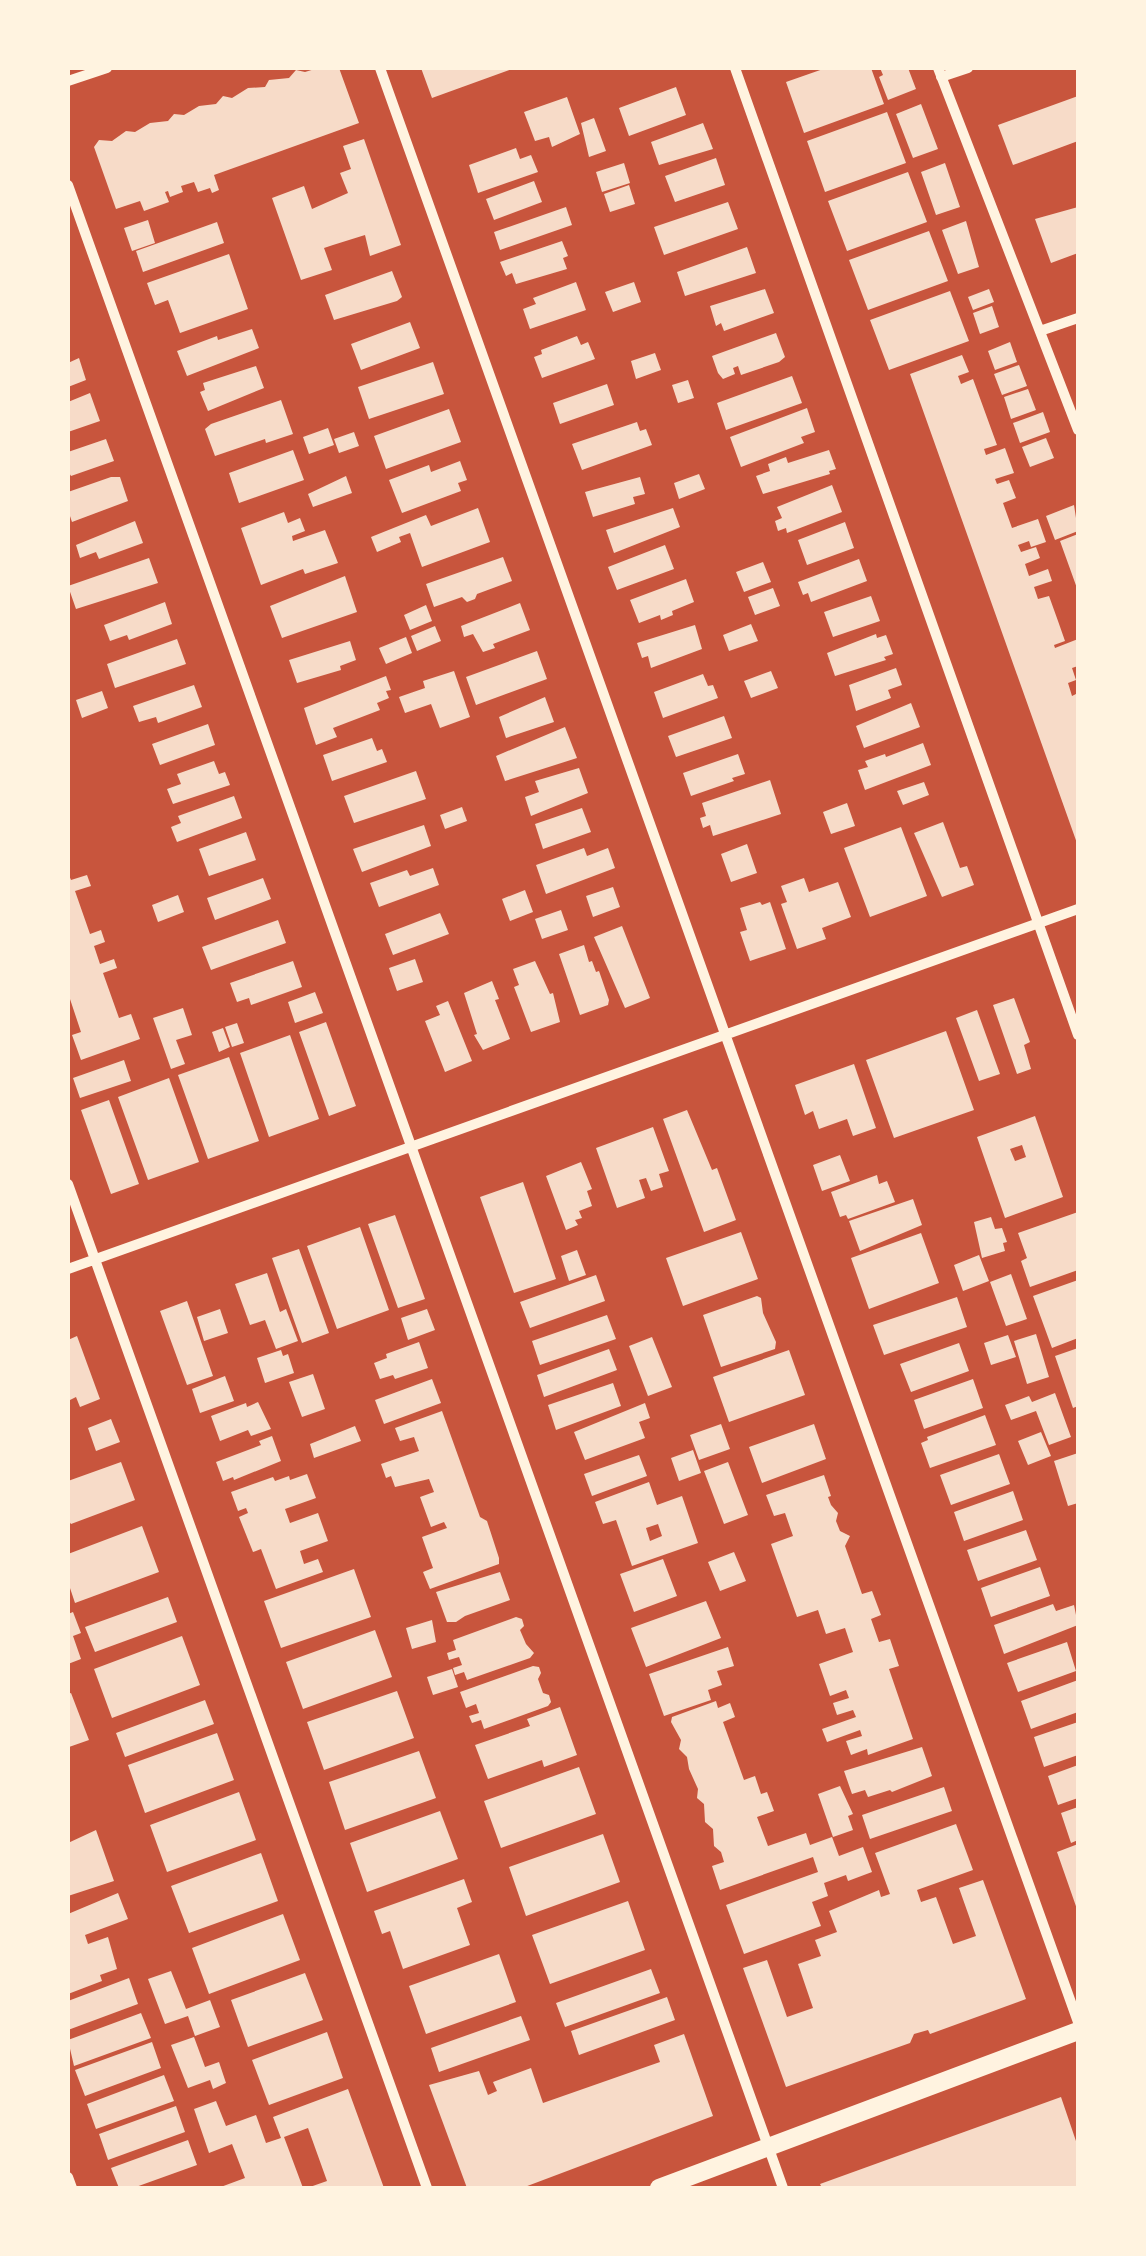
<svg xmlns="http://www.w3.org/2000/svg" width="1146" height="2256" viewBox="0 0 1146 2256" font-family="Jost,sans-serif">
<rect width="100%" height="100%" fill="#c8553d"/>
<path fill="#f7dbc8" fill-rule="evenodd" d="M318,68H339L359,123L214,175L219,190L212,193L210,188L198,192L194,182L181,186L183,192L170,197L168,191L165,192L169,202L144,211L140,201L116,209L94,147L99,140L112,141L126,131L135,132L150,123L168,121L174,114L184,115L199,106L216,104L223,96L232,98L248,88L265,87L269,80L289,78L296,70L305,72Z
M421,68H515L432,98Z
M826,68H871L884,104L804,133L786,82Z
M880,68H908L916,89L888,100L879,77L883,75Z
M676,87L686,115L629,136L619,108Z
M1078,96V141L1013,165L998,125Z
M567,97L580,134L552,147L549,137L535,141L524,112Z
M921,104L938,149L913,158L896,114Z
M887,112L906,163L825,192L807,141Z
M594,118L606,151L589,157L581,123Z
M703,123L713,149L659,165L651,142Z
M364,139L401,245L370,256L365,235L333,245L324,248L332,270L301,280L272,198L304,186L312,209L348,193L340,173L351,169L343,146Z
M516,148L520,159L531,155L538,172L478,193L469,165Z
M716,158L725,185L675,202L665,176Z
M624,163L630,183L602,192L596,172Z
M945,163L960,207L936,215L921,172Z
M908,172L927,222L847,251L828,201Z
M534,181L542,202L494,220L486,199Z
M629,185L635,204L610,212L604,194Z
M728,202L738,229L664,255L654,227Z
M566,207L572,225L500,250L494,232Z
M1078,207V253L1051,263L1035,219Z
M148,220L155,243L132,251L124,228Z
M966,221L979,267L958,274L942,230Z
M217,222L224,243L143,272L136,251Z
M929,231L948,281L868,310L849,260Z
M562,241L568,256L563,258L567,269L516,284L512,273L506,276L500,262Z
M747,247L756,273L685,296L677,272Z
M229,254L248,309L180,333L168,300L155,305L147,283Z
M392,271L402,297L397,301L334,320L325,295Z
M576,282L586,310L530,329L523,309L536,304L533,298Z
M634,282L641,302L613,312L605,292Z
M765,289L774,313L724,331L721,323L716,326L710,306Z
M989,289L994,302L973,310L968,297Z
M950,291L969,341L889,370L870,320Z
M992,306L999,327L980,334L973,313Z
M410,322L420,348L361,370L351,344Z
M252,329L259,348L187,376L177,351L217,336L218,340Z
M776,333L785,357L779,362L741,375L738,366L733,368L735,374L723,379L718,373L712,356Z
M577,336L581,345L588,342L595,359L542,378L534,357L542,354L541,350Z
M1010,342L1017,362L995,370L988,351Z
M655,353L661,370L636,379L631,361Z
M962,355L969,372L958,376L961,384L973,379L997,445L984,449L986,455L1005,448L1014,473L995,479L997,484L1009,480L1016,498L1003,503L1012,528L1038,519L1046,542L1031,547L1029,541L1018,545L1021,552L1036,547L1040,558L1025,564L1029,576L1048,569L1052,581L1034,587L1038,599L1049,596L1058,621L1065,641L1054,645L1055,648L1078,639V666L1072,668L1076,680L1068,683L1072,696L1078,693V846L910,374Z
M79,358L86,380L68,387V363Z
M433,362L444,394L369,419L358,387Z
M1019,365L1027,386L1002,395L994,374Z
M256,366L264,388L208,411L200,392L205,390L203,383Z
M792,376L802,403L726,430L717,403Z
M688,380L694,398L678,403L672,385Z
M607,384L614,405L560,424L553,403Z
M1028,389L1036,410L1011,419L1004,397Z
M90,393L100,421L68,432V402Z
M281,400L293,434L266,443L265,439L215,456L205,429L211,424Z
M807,408L815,432L801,437L804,443L741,467L730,437Z
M449,409L461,442L386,469L374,436Z
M1043,412L1050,432L1020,443L1013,423Z
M637,422L640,431L646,429L652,445L582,470L572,444Z
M328,428L334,445L309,454L303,437Z
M354,432L359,446L339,453L334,439Z
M1046,438L1054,458L1030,467L1022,447Z
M106,439L114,461L71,476L68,471V452Z
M293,450L304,480L239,503L229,473Z
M829,450L836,469L829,471L830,474L763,494L756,476L770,471L768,464L786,457L788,463Z
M460,461L467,480L458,483L461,491L402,513L389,480L429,465L431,472Z
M699,474L705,489L679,499L674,483Z
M346,476L352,493L313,507L308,494Z
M111,477H120L128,501L72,522L68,510V492Z
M640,477L645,494L633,497L635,504L593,517L585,492Z
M832,485L842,512L787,533L786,528L778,531L775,521L782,518L777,507Z
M1074,505L1078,531L1055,540L1046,516Z
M478,508L490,542L422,567L410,533L399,537L401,542L377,552L371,537L426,515L431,526Z
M673,508L680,527L614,553L606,530Z
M284,512L288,523L300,518L305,531L292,536L293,541L325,530L338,563L305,574L303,569L261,585L241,528Z
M135,521L143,543L99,559L96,552L80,558L76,545Z
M845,522L854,548L807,565L798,540Z
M1078,534V591L1060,541Z
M665,545L674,569L617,590L608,567Z
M503,557L512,581L477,594L475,599L467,602L462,597L434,607L426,584Z
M149,558L158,583L76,609L68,586Z
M859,559L867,581L811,602L808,593L803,595L798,582Z
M763,562L771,582L744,592L736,572Z
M345,576L357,612L282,638L270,606Z
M686,579L694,602L672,611L673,615L661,620L660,615L639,623L630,600Z
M773,588L780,606L755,615L748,597Z
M871,596L880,621L833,637L824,612Z
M165,602L172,624L129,640L127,635L110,641L104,625Z
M520,603L530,630L493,644L495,648L483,652L473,634L464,637L461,626Z
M426,605L432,621L410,630L404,615Z
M751,624L758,641L729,651L723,635Z
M695,625L702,649L651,668L648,656L642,658L637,643Z
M435,626L441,641L417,651L411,636Z
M876,634L877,638L886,635L893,654L884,657L886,660L835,676L827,653Z
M406,637L412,653L386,664L379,648Z
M177,639L186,664L115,688L107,664Z
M350,641L356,660L340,666L341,670L297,683L289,660Z
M537,651L547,679L476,705L466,677Z
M896,668L902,685L888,690L891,698L856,711L849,685Z
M454,671L470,717L440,728L431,704L405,713L399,697L425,688L423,681Z
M771,671L778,688L751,698L744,681Z
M703,674L708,686L713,685L718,698L663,718L654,692Z
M386,676L391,690L386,691L389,698L377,703L380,710L333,728L337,737L316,745L304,708Z
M194,685L202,707L158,723L156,717L139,722L133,706Z
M102,691L108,708L82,718L76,700Z
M545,697L554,722L506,738L499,717Z
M911,703L920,727L864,748L856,726Z
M724,716L732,738L676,757L668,736Z
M208,724L215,745L160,765L152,744Z
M565,727L577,758L505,781L496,756Z
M372,738L377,751L382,749L387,762L332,781L323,755Z
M923,743L931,765L865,790L858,770L868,767L865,761L885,754L886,757Z
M738,754L745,774L732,778L734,781L691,796L683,773Z
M214,761L219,774L225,772L230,785L173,804L167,789L181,784L177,774Z
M579,768L588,793L531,816L525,797L539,792L535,781Z
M416,771L426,799L354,823L344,796Z
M770,780L781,814L713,836L710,825L703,828L700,818L706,816L702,803Z
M924,782L929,795L903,805L897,791Z
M234,796L242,818L177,842L171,827L181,823L178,816Z
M847,803L855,826L831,834L823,812Z
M462,807L467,821L445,829L440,815Z
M582,808L591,832L543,849L535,824Z
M943,822L960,868L967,866L974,885L942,897L914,833Z
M424,825L431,846L362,872L353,849Z
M901,827L927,896L870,917L844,848Z
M246,832L256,860L209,876L199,849Z
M747,844L757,873L731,882L721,854Z
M584,848L587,856L608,848L615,868L546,894L536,865Z
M433,868L439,885L379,907L370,883L407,870L410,876Z
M68,873L71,880L87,875L91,886L75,891L90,934L101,930L105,942L94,946L100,964L114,959L117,968L103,973L119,1018L131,1014L140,1039L81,1060L72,1035L81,1032L68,993Z
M263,878L271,899L215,920L207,898Z
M804,878L809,892L838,882L851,917L822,928L826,939L797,949L781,904L787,902L781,886Z
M613,887L620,907L593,917L586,896Z
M525,890L533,912L510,921L502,899Z
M178,895L184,912L158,922L152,905Z
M760,902L762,905L770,902L786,949L750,961L740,932L747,930L740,908Z
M561,910L568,930L542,939L535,919Z
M440,913L449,934L393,955L385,934Z
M278,920L286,943L211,970L202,947Z
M622,926L650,998L625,1008L594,937Z
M584,945L589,962L592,961L596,972L599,971L609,1000L608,1005L580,1015L559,954Z
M415,959L423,982L397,991L389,968Z
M293,961L302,987L251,1005L249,998L237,1002L230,983Z
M535,961L550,994L553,993L560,1022L531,1032L514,987L519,985L513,969Z
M492,981L499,999L495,1000L510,1039L483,1050L474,1035L477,1034L464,993Z
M315,992L323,1013L295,1023L288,1002Z
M1014,998L1030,1042L1024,1045L1031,1069L1017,1074L993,1005Z
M448,1001L472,1061L445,1072L425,1021L440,1015L436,1006Z
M183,1008L192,1035L176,1040L185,1064L171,1069L153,1018Z
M977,1010L1000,1074L979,1081L956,1018Z
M326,1022L356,1106L329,1116L299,1032Z
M237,1023L244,1043L232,1047L225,1027Z
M223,1028L230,1047L219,1052L212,1032Z
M946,1031L974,1110L894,1138L866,1060Z
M290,1035L319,1119L269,1137L240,1053Z
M229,1057L259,1141L208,1159L178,1075Z
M124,1060L131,1081L80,1098L73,1078Z
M854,1064L876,1128L853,1136L847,1119L819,1129L813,1111L805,1115L795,1085Z
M169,1078L199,1162L148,1180L118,1097Z
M109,1100L139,1184L111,1194L81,1110Z
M687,1110L712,1170L717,1168L736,1220L704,1232L663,1119Z
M1035,1116L1063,1197L1005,1218L977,1137ZM1022,1145L1026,1157L1015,1161L1010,1149Z
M653,1127L669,1171L659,1174L663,1187L651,1191L646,1178L639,1180L645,1198L617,1208L596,1148Z
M840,1155L850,1181L822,1191L813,1165Z
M581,1162L592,1189L587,1191L592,1206L579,1211L582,1218L575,1220L578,1225L566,1230L546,1176Z
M877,1175L879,1184L887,1181L895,1202L848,1219L846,1215L840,1217L831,1192Z
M523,1182L556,1279L514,1293L480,1197Z
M913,1199L922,1225L860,1251L849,1221Z
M1078,1212V1270L1030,1287L1021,1261L1027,1258L1018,1233Z
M395,1215L425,1299L398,1308L368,1224Z
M991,1217L995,1229L1002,1228L1007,1242L1003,1243L1005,1251L982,1258L974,1222Z
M360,1227L389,1310L337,1329L307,1246Z
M741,1232L758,1279L683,1306L666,1258Z
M921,1233L939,1283L869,1309L851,1258Z
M299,1249L329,1333L302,1343L272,1258Z
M577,1250L586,1275L569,1281L561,1256Z
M979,1255L989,1281L963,1291L954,1265Z
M267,1273L280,1312L286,1309L298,1341L276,1349L265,1320L250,1325L235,1284Z
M1011,1274L1027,1319L1006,1326L990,1282Z
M596,1275L605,1301L530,1328L520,1302Z
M1078,1280V1338L1052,1348L1033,1296Z
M757,1296L761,1298L763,1313L776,1342L775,1349L721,1367L703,1315Z
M957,1297L967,1327L884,1355L873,1325Z
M187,1301L213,1376L187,1385L160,1311Z
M220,1309L228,1333L204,1341L197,1317Z
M427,1309L435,1330L408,1340L401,1318Z
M607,1315L616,1339L540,1365L532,1341Z
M1036,1334L1049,1377L1027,1384L1014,1341Z
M1008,1335L1016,1357L991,1365L984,1343Z
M77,1336L100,1399L80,1407L76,1397L68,1401V1340Z
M652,1337L672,1387L648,1396L629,1346Z
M419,1342L428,1368L395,1379L393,1375L380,1379L374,1363L387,1358L386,1354Z
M959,1343L969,1371L911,1392L900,1364Z
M1078,1348V1406L1073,1408L1055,1356Z
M609,1349L617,1370L544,1397L537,1375Z
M281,1350L283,1356L288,1354L294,1373L265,1383L257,1358Z
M789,1350L805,1395L729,1422L713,1377Z
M313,1374L325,1409L302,1417L289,1382Z
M225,1376L234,1401L200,1413L192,1389Z
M432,1379L441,1403L384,1424L375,1400Z
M973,1379L983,1408L924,1429L914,1400Z
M613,1383L621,1406L556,1430L548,1405Z
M1055,1393L1071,1437L1049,1445L1036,1411L1011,1420L1005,1405L1029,1396L1032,1402Z
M258,1402L271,1429L251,1436L248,1430L220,1441L211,1416L246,1403L247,1407Z
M645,1403L650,1418L639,1422L645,1438L585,1460L574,1432Z
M442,1411L480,1517L487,1521L499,1558V1564L430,1589L423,1572L433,1568L422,1537L447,1528L444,1522L431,1527L420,1497L434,1492L429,1479L395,1487L391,1476L386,1478L381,1464L419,1451L414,1437L400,1441L395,1428Z
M985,1415L996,1445L930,1468L921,1443L928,1440L927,1437Z
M111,1419L120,1442L96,1451L88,1428Z
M721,1424L730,1449L699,1460L690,1435Z
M814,1424L826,1459L762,1483L749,1447Z
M355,1426L361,1441L314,1458L310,1444Z
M1041,1432L1051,1456L1028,1465L1018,1441Z
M272,1436L281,1461L234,1480L233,1477L223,1481L216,1462L261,1445L259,1441Z
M693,1450L701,1473L679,1481L671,1458Z
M1078,1453V1503L1068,1506L1054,1461Z
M999,1454L1010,1484L951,1505L940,1475Z
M639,1455L647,1476L592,1496L584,1474Z
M121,1462L135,1500L71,1524L68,1520V1481Z
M728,1462L748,1515L724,1524L704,1471Z
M307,1474L316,1498L285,1509L290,1523L318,1513L328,1541L300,1551L304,1564L318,1559L323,1572L276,1589L261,1549L253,1552L239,1517L248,1513L246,1508L238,1511L231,1492L273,1477L275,1481L289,1476L290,1480Z
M824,1475L831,1496L828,1497L831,1505L838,1513L836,1521L840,1531L850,1536L845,1546L862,1594L872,1591L881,1615L871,1619L879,1642L890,1639L899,1666L889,1669L913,1739L868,1755L867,1749L851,1755L846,1741L862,1736L860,1730L827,1742L822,1729L856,1717L853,1710L837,1715L833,1703L849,1698L846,1690L830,1696L819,1664L853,1652L845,1628L826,1634L818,1610L797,1617L771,1544L793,1536L785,1513L774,1516L766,1495Z
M649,1482L657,1505L682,1496L698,1543L632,1566L616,1520L603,1524L595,1502ZM658,1524L662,1536L650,1541L646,1528Z
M1013,1491L1023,1520L964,1541L954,1512Z
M142,1526L159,1572L75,1603L68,1582V1554Z
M1026,1530L1037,1560L978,1581L967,1550Z
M734,1552L746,1581L720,1591L708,1562Z
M663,1559L677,1596L634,1612L620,1574Z
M1040,1567L1050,1596L991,1617L981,1588Z
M354,1569L371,1617L281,1648L264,1601Z
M500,1572L510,1600L465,1616L456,1622H447L436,1592Z
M168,1597L177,1622L95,1652L85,1627Z
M706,1601L721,1638L646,1667L631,1628Z
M1053,1604L1056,1611L1074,1605L1078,1625L1004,1654L994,1625Z
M73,1612L81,1633L73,1636L81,1659L68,1664V1614Z
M516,1617L522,1619L524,1626L520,1630L526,1644L534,1653L530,1658L467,1680L464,1672L455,1675L453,1668L462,1665L459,1657L449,1660L447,1653L456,1650L453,1640Z
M432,1620L436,1642L412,1649L406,1628Z
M375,1630L392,1677L303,1709L286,1662Z
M182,1636L200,1685L112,1718L94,1669Z
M1067,1642L1076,1671L1018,1692L1007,1663Z
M728,1647L734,1666L717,1671L722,1685L708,1690L711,1700L664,1716L649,1674Z
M533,1666L539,1667L541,1673L538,1679L543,1693L549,1695L551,1702L548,1706L484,1729L481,1720L472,1723L469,1716L479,1713L476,1704L466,1708L460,1692Z
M452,1669L458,1687L433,1695L427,1677Z
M1078,1680V1712L1031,1729L1021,1701Z
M397,1691L414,1738L324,1770L307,1722Z
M71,1693L89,1740L69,1747L68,1694Z
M205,1700L214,1724L125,1757L116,1733Z
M716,1701L718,1708L730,1703L735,1717L723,1722L744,1780L755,1776L761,1794L767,1792L774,1811L757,1817L768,1846L806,1833L810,1845L832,1837L839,1856L863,1847L872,1872L848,1881L846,1875L824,1883L828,1896L812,1902L821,1926L744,1954L726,1905L818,1872L813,1857L720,1890L712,1866L724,1862L721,1852L714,1846L713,1829L705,1822L704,1804L697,1798L698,1789L689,1769L687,1757L679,1749L681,1740L671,1722L672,1717Z
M560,1707L577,1755L544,1767L542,1760L488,1779L475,1745L530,1726L527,1719Z
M1078,1722V1755L1044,1767L1034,1737Z
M217,1733L234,1780L145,1813L128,1765Z
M922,1747L932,1776L892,1792L890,1790L868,1797L865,1790L852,1794L844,1771Z
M419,1751L436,1798L345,1830L329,1782Z
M1078,1765V1798L1058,1805L1048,1776Z
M579,1767L596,1814L501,1848L484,1801Z
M840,1786L853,1814L848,1816L853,1830L833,1837L818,1794Z
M944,1787L952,1811L870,1839L862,1815Z
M239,1792L256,1840L167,1872L150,1825Z
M1078,1807V1840L1071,1843L1061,1813Z
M440,1811L458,1859L367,1892L350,1843Z
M956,1824L973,1870L917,1890L921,1902L936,1897L953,1944L976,1936L959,1888L983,1880L1026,1999L930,2034L928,2030L914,2034L910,2043L786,2087L743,1968L767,1960L787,2017L813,2008L798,1964L821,1956L815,1940L837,1932L829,1911L879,1890L881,1897L890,1894L875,1853Z
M96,1830L114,1881L68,1896V1843Z
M603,1834L620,1882L526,1916L509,1867Z
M1078,1844V1912L1057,1852Z
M261,1853L278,1901L189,1933L171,1886Z
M464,1879L472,1902L457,1908L470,1945L403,1969L390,1931L382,1934L374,1911Z
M118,1893L128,1919L85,1935L88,1944L108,1937L117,1969L100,1975L102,1981L68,1994V1914Z
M628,1901L645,1950L550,1984L532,1935Z
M283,1914L300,1960L209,1994L192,1948Z
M499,1954L516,2002L426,2034L409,1986Z
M651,1969L660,1993L565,2027L556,2003Z
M171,1971L186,2009L210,2000L220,2027L195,2036L188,2016L165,2024L148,1979Z
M305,1973L323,2020L248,2047L231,2000Z
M129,1978L138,2004L68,2030V2001Z
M667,1997L675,2020L579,2055L571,2031Z
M141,2013L151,2038L74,2066L68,2040Z
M521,2016L530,2040L439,2072L431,2048Z
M327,2032L343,2078L269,2105L252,2060Z
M684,2034L713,2116L522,2188H467L429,2085L479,2071L488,2095L497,2091L493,2082L531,2068L543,2103L660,2062L654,2045Z
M194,2037L205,2067L219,2062L226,2083L213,2089L210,2080L188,2088L171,2045Z
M152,2042L161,2068L85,2096L75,2070Z
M164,2075L174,2101L96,2129L87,2104Z
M348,2089L384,2188H307L327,2181L308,2128L284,2137L303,2188H218L245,2178L232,2144L209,2153L194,2109L216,2101L226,2126L256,2115L266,2143L281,2138L273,2117Z
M1061,2097L1078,2147V2188H822L820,2184Z
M176,2106L185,2132L108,2160L99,2134Z
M188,2140L197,2165L133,2188H119L111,2168Z"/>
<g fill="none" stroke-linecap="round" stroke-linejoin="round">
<path stroke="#fff3e0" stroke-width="10" d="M380,68L1078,2022
M735,68L1078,1035
M938,68L1078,430
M941,77L968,68
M68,81L107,68
M68,185L783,2188
M1040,331L1078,318
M68,1184L427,2188
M68,1269L1078,909
M68,2177L72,2188"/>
<path stroke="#fff3e0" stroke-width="18" d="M659,2188L1078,2031"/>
</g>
<rect width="1146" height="2256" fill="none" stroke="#fff3e0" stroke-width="140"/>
</svg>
